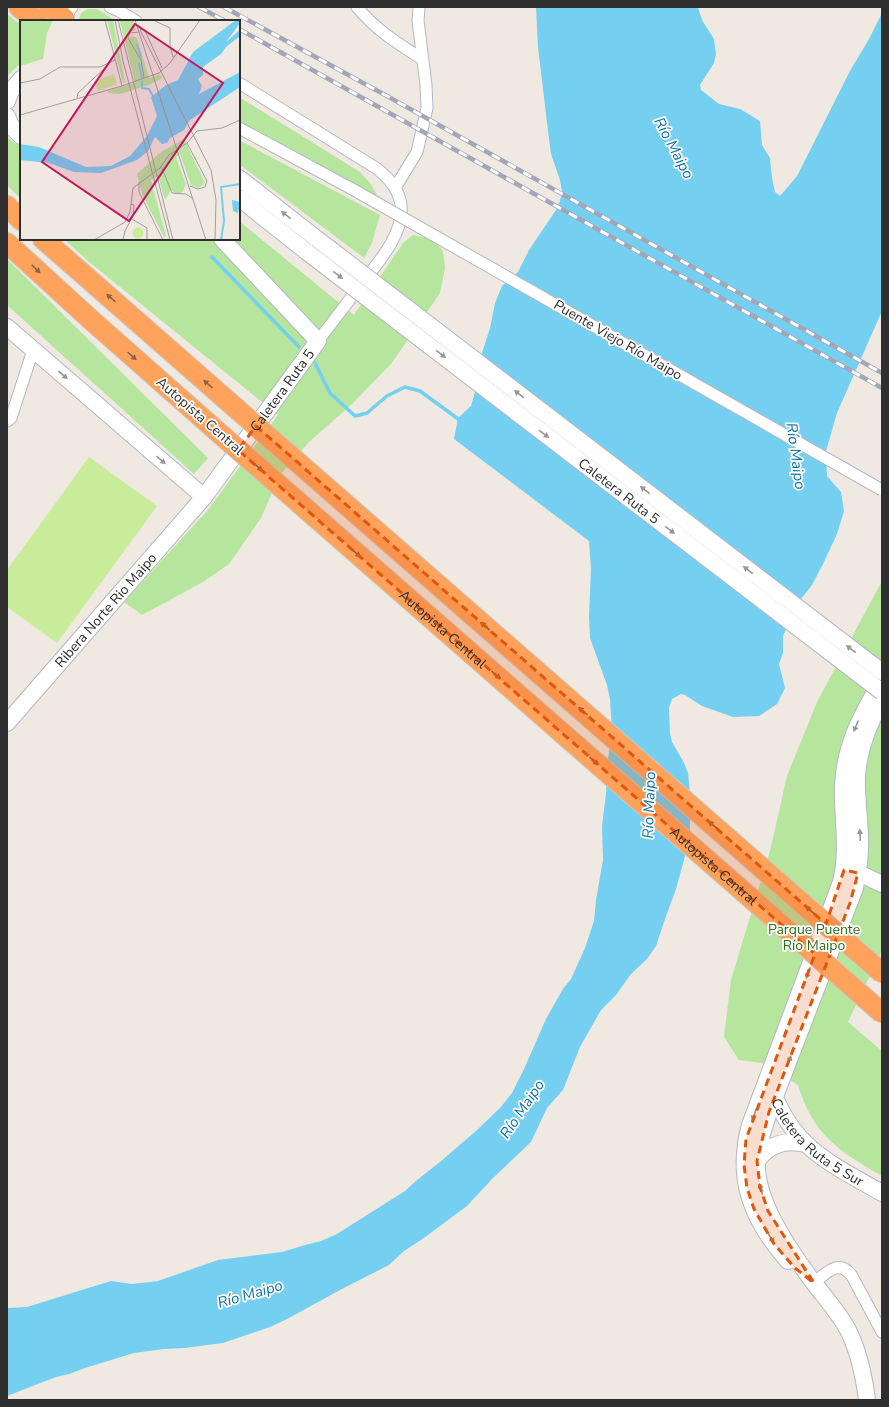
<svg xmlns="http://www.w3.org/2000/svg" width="889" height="1407" viewBox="0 0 889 1407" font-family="'Nunito Sans',sans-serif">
<rect width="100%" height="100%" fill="#efe9e1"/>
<path fill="#b6e59e" d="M88,9H97L116,21H80L79,19L81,13Z
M7,14L21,25V63L7,76Z
M239,97L360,172L371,184L378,197L239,122Z
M7,137L16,144L21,138V199L7,185Z
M239,140L380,215L372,243L364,258L239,164Z
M239,221L354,315L403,243L413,235L432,239L443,251L445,268L440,293L391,364L351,405L309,442L280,475L261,518L229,564L203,582L142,615L124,602L208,510L278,415L88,261L64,239H239Z
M7,259L208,458L194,474L7,305Z
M882,581V953L881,952L848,1022L882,1051V1176C839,1151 813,1135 798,1085L762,1063L739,1060L724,1037L731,980L770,851L787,776L817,702Z"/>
<path fill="#c9ec9a" d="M89,457L157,506L57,643L7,607V570Z"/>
<path fill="#75cff0" d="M536,7H698L702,20L714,39L716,54L714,63L700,85L701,90L719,104L740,109L760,121L762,145L770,158L772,178L775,192L780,196L797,176L850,71L869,39L882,13V311L837,413L826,451L827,476L841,492L844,511L837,534L823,564L812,585L797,604L783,636V653L779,664L785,688L777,704L759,716L733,717L702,706L685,695L681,694L672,699L669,708L670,733L672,742L684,763L688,773L690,792V831L688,845L676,889L665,919L656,946L647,959L631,974L616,995L601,1010L580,1047L563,1090L547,1108L531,1142L493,1178L467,1206L421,1240L404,1251L389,1265L340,1290L289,1318L270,1327L223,1343L185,1348L164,1349L134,1353L85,1368L69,1374L56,1377L7,1396V1308L27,1307L111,1281L132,1284L158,1281L218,1260L282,1252L305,1245L321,1241L337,1234L405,1191L417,1180L440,1162L477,1130L501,1107L512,1093L524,1069L546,1019L563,989L571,979L585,948L594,921L596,900L603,860L602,826L606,794L608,759L612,729L610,699L607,685L590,638L589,617L591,569L589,541L454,439L458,418L471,406L478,381L482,353L490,328L495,303L502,286L518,272L529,250L556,210L560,201L562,191L560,180L551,154L548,131L538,47Z"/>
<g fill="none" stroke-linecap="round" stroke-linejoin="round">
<path stroke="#75cff0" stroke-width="3.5" d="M212,257L299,347
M315,363L330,393L355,416L367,413L387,396L405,387L420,391L461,421"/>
<g stroke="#b4b7c1" stroke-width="13">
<path id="street" d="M110,7L119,11L136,21
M357,7C377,31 396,42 422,59
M68,21L64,18L72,7
M239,83L376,168C388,177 399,189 401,205C405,235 374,267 357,290C344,307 331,324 318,341
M239,128L354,190
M395,188L417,152L427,108L426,85L418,21L419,7
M7,421L11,418L33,350
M814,1283C826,1273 839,1258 852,1276L882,1332"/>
</g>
<g stroke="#b4b7c1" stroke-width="18">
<g id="secondary">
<path d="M7,101L11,91L21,79"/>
<path d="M7,116L11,126L21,136"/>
<path d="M239,178L317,239"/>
<path d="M239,198L307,252"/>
<path d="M7,327L204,497"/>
<path id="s1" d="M7,723L204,497L318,341L222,239"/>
<path d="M848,871L865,876L882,884"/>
<path id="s2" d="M773,1092C794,1149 833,1165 882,1193"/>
<path d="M757,1161C769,1144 786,1139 806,1144"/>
<path d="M788,1261C752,1220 735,1179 750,1125L841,882C849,850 842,818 843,785C845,744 862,714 882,680"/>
<path d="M867,1400C864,1376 859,1352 848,1330C839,1313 826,1299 814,1283C792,1254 760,1207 757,1171C756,1151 763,1130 769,1112L855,888C857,875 860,863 860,849C861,825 856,800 857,776C859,749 868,724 882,701"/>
</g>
</g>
<g stroke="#c9c9c9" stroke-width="22">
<path id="highway" d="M19,7L37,21
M49,7L64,18
M7,206L21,220
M43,239L238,410
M7,243L89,318L218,432"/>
</g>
<use href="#street" stroke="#fff" stroke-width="11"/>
<use href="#secondary" stroke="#fff" stroke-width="16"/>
<use href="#highway" stroke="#ffa35c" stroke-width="20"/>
<g stroke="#a3a6b8" stroke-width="4.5">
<path id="rail" d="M199,7L225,21
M224,7L387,96L882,373
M239,29L882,388"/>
</g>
<use href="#rail" stroke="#fff" stroke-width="3" stroke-dasharray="9" stroke-linecap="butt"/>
<g stroke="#b4b7c1" stroke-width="13" stroke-linecap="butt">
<path id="street-bridge" d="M354,190L882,490"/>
</g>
<g stroke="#b4b7c1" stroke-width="18" stroke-linecap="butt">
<g id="secondary-bridge">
<path d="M317,239L882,672"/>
<path id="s3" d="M307,252L882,692"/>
</g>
</g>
<g stroke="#c9c9c9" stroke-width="22" stroke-linecap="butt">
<g id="highway-bridge">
<path d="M238,410L882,973"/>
<path id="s4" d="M218,432L882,1013"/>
</g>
</g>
<use href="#street-bridge" stroke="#fff" stroke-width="11"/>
<use href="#secondary-bridge" stroke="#fff" stroke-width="16"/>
<use href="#highway-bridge" stroke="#ffa35c" stroke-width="20"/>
</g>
<defs><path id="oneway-solid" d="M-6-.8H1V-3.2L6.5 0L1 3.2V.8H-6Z"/></defs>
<g fill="#969696">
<use href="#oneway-solid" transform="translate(286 215) rotate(-142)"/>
<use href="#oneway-solid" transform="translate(338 275) rotate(37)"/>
<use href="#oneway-solid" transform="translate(441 354) rotate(37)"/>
<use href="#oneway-solid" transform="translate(63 375) rotate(41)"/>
<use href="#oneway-solid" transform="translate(519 394) rotate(-143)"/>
<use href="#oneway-solid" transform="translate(544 434) rotate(37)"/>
<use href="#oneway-solid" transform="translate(161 460) rotate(41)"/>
<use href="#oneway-solid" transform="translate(645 490) rotate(-143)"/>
<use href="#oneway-solid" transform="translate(670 530) rotate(37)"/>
<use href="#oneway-solid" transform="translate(748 570) rotate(-143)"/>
<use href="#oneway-solid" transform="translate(851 649) rotate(-143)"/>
<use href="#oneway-solid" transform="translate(856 726) rotate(112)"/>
<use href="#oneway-solid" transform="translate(860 835) rotate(-93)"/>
<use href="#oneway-solid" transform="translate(808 973) rotate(111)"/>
<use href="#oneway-solid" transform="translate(789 1061) rotate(-69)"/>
<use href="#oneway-solid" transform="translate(754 1115) rotate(111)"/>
<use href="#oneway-solid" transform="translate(761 1189) rotate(-105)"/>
<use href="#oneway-solid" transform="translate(771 1238) rotate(57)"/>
</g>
<g fill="#8c6343">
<use href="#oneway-solid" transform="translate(36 269) rotate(43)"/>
<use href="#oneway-solid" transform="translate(111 298) rotate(-139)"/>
<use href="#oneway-solid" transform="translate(132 356) rotate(42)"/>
<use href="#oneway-solid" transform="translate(208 384) rotate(-139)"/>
<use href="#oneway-solid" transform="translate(258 467) rotate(41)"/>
<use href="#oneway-solid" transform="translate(356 553) rotate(41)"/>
<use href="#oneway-solid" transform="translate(485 626) rotate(-139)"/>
<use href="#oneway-solid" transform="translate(496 675) rotate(41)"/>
<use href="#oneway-solid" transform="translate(583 711) rotate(-139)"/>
<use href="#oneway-solid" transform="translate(594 761) rotate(41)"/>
<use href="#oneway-solid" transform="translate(713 825) rotate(-139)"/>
<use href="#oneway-solid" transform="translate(810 910) rotate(-139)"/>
</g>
<path fill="#df570e" fill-opacity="0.2" stroke="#df570e" stroke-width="3" stroke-dasharray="8 5" stroke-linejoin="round" d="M256,426L826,924L844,870L858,873L850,903L769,1112L757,1161L760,1187L768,1211L814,1283L795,1268L774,1244L754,1209L747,1188L744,1165L746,1139L815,954L238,450Z"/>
<g text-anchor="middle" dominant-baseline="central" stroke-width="3.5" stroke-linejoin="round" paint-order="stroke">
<g font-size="14" fill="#2e2e2e" stroke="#fff">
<text transform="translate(618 340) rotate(30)">Puente Viejo Río Maipo</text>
<text stroke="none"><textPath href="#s1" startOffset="432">Caletera Ruta 5</textPath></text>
<text transform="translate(200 416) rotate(41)">Autopista Central</text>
<text stroke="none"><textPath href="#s3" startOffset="393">Caletera Ruta 5</textPath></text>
<text stroke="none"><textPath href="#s1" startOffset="150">Ribera Norte Rio Maipo</textPath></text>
<text stroke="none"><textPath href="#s4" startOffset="299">Autopista Central</textPath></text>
<text stroke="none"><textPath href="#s4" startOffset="659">Autopista Central</textPath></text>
<text stroke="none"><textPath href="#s2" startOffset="69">Caletera Ruta 5 Sur</textPath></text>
</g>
<g font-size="14" fill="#2c6e1b" stroke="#fff">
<text x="814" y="929">Parque Puente<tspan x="814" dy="16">Río Maipo</tspan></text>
</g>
<g font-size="15" font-style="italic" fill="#0d6fa3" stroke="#fff">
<text transform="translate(674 148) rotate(62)">Río Maipo</text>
<text transform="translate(796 456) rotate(82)">Río Maipo</text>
<text transform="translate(649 805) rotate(-88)">Río Maipo</text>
<text transform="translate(522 1109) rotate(-56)">Río Maipo</text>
<text transform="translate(250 1294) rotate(-16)">Río Maipo</text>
</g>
</g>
<g transform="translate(20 20)">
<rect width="220" height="220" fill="#efe9e1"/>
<path d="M0,0H33L27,13L23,39L0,46ZM87,0H93L105,62L103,63ZM113,0L116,10L108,13L107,19L112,16L117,18L129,58L140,54L142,58L129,65L100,74L88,73L87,71L115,63L100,1ZM164,119L185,163L178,168L171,165L160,134L156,137L166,164L163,172L157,174L151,170L145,180L138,156L131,160L146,216L144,217L122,174L117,154L141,132Z" fill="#b6e59e"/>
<path d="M94,54L97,64L78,71L75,61ZM112.5 213a5.5 5.5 0 1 1 11 0a5.5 5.5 0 1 1-11 0Z" fill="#c9ec9a"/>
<path d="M216,0H220V3L206,22L220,10V16L206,27L201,34L183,47V55L178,59L182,66L179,74L220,52V67L170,100L164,110L150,118L147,123L142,124L135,117L128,131L117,140L81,153L54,152L29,143L0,140V124L19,127L66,147L91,146L110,136L127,116L137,96L131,77L146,65L158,60L173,32ZM212,180L220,182L218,193L213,191Z" fill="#75cff0"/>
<path fill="none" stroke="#75cff0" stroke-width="2" d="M117,24L121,37M119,43L122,58M122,61V68L129,69L133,76M201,220L204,201L201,167L220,164"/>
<path fill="none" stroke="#a29e99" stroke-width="1" d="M85,0L102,66L124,58L121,40L108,18L110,13L119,12L186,220M95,0L103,41L150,220M98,0L153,220M115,0L119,12M133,0L150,8V26L153,37M142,48L126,13L123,9L120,10L191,150L196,180L195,220M124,58L139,53L150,43L180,0M0,63L20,59L40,47H80L95,40M57,78L58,73L87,46M0,95L102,66M167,123L177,111L202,108L220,100M167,123L187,161L185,167L178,169L170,166M141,146L152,173L166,174L173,179M119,162V172L143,220M112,199L127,208V220M74,220L105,202L110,192L113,168L140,148L149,135L167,123M103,220L105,211L113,196L114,185L111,184"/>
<path fill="#c2185b" fill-opacity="0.15" stroke="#c2185b" stroke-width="2" d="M115,4L203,63L109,201L22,142Z"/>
<rect width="220" height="220" fill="none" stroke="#2e2e2e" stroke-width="2"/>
</g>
<rect width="889" height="1407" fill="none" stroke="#2e2e2e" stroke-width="16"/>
</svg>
